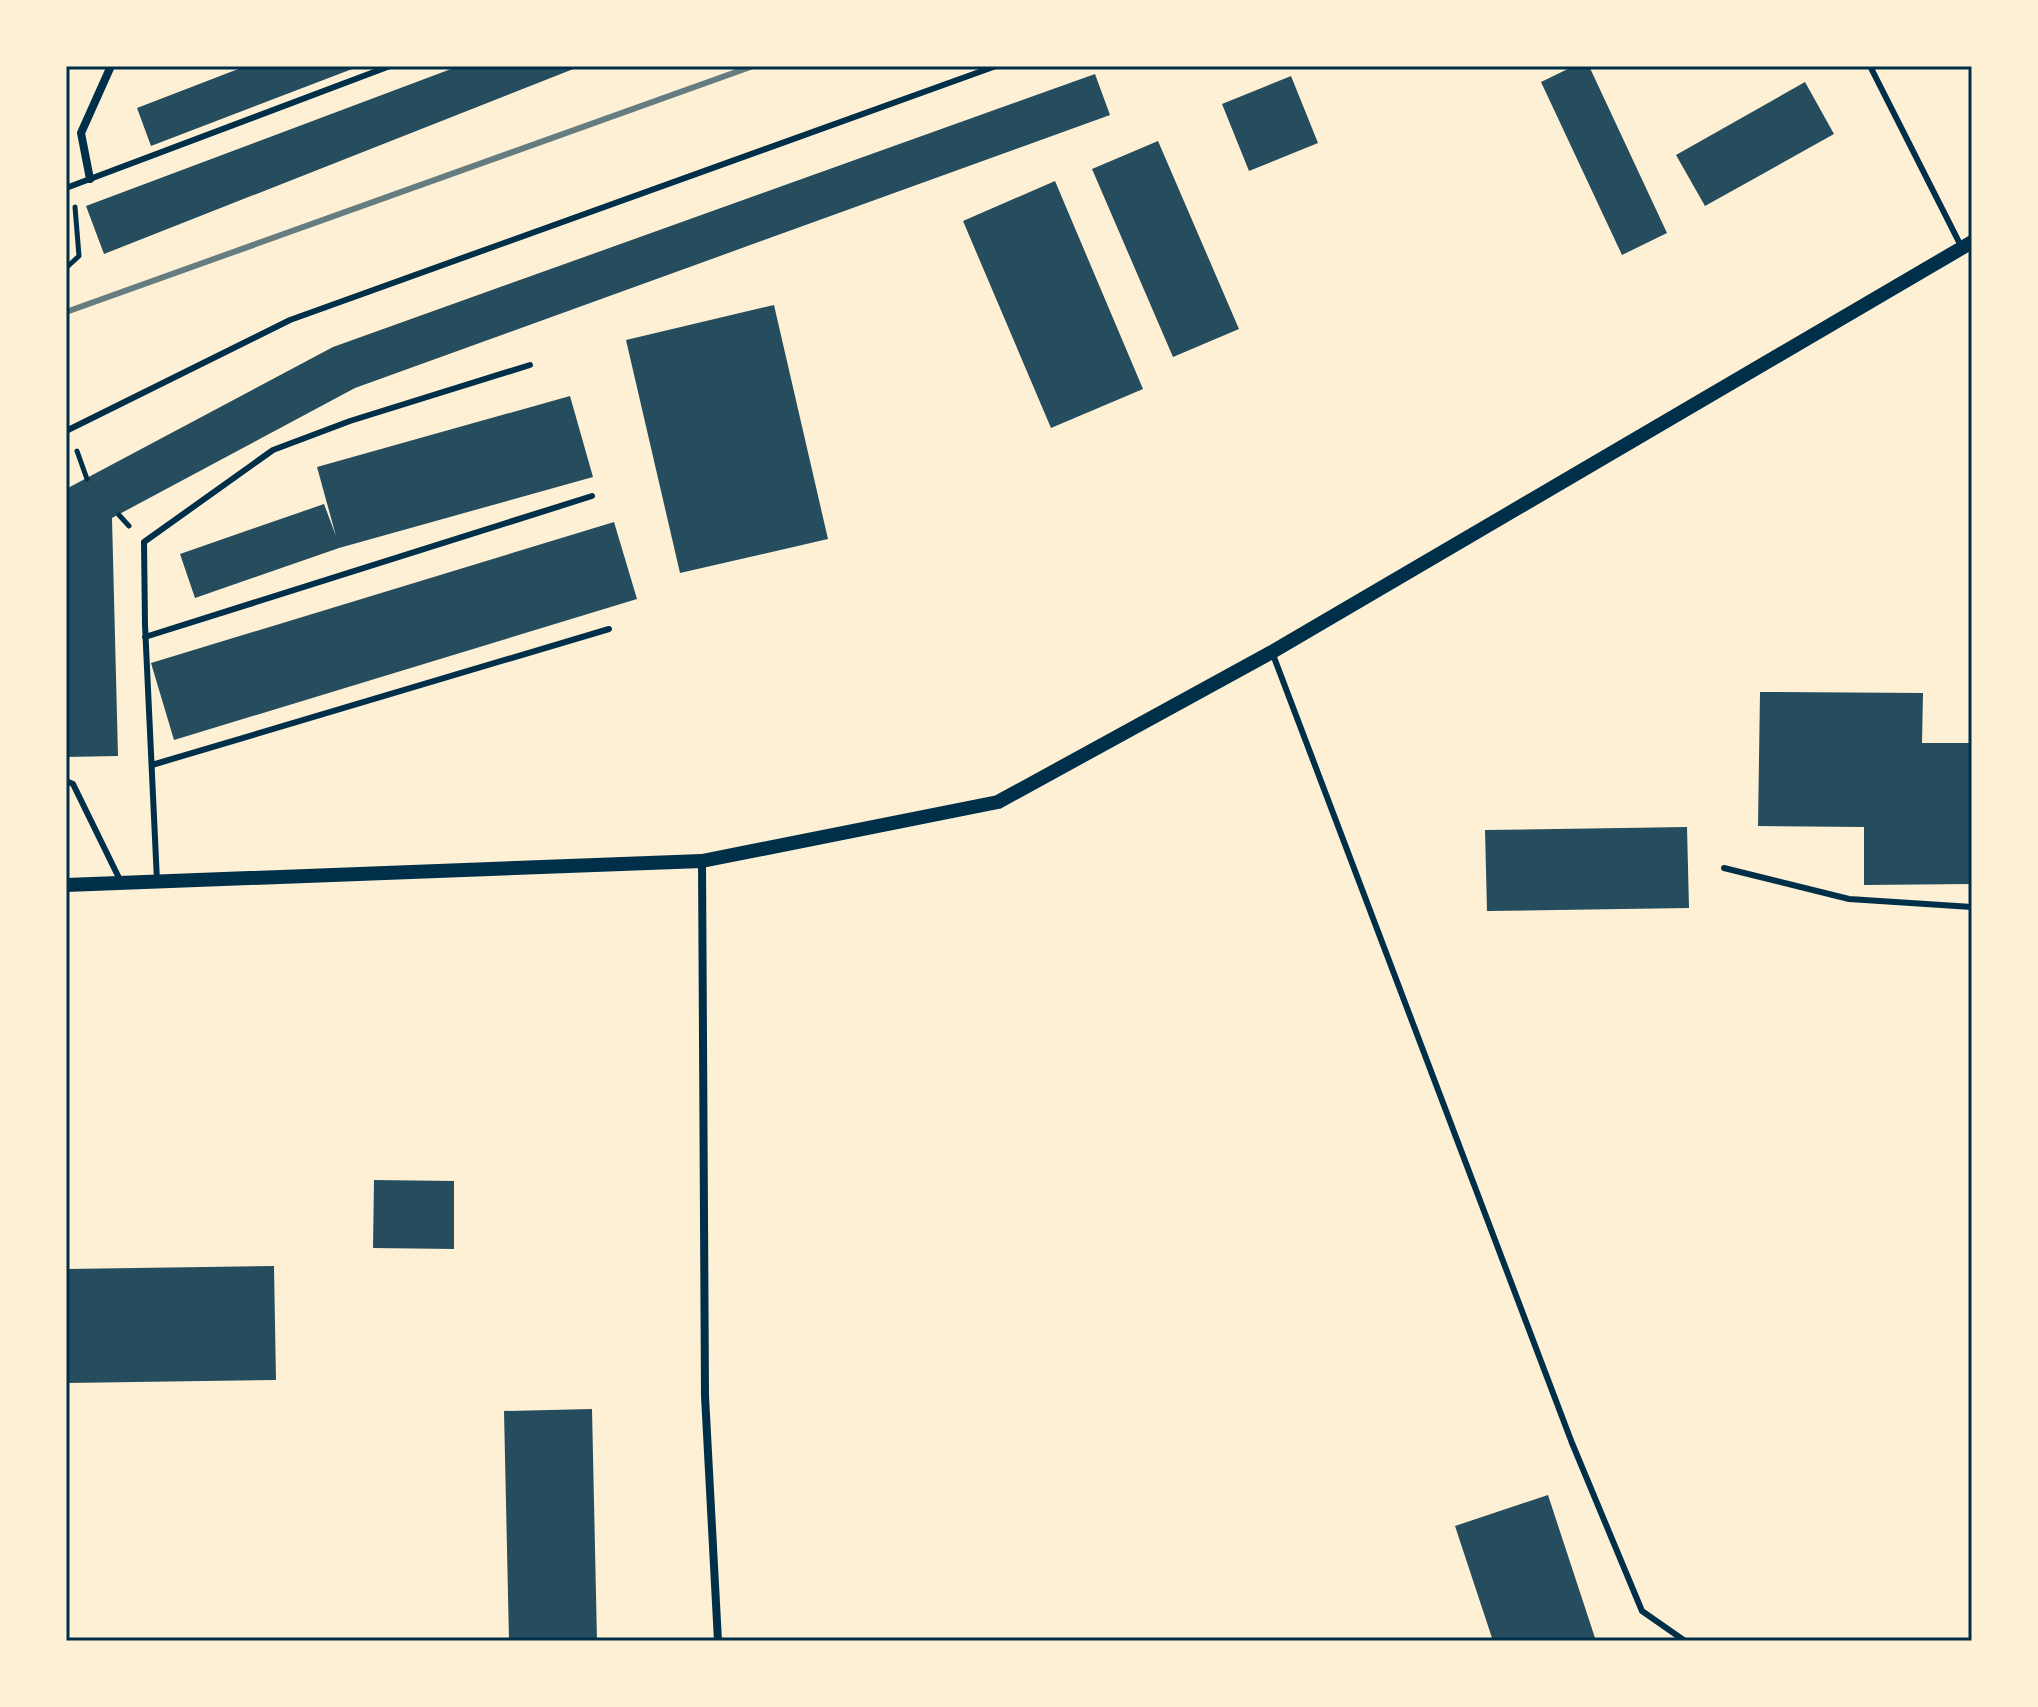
<svg xmlns="http://www.w3.org/2000/svg" width="2038" height="1707" viewBox="0 0 2038 1707" font-family="'Nunito Sans',sans-serif">
<rect width="100%" height="100%" fill="#fdf0d5"/>
<path fill="#264d5e" d="M246,66H360L151,146L137,108Z
M459,66H581L104,254L86,206Z
M1574,66H1589L1667,233L1622,255L1541,82Z
M1095,74L1110,115L355,388L112,518L118,756L66,757V489L333,347Z
M1291,76L1318,143L1249,171L1222,104Z
M1805,82L1834,134L1705,206L1676,155Z
M1158,141L1239,329L1173,357L1092,169Z
M1055,181L1143,389L1051,428L963,221Z
M774,305L828,539L680,573L626,340Z
M570,396L593,477L339,548L195,598L180,554L324,504L336,536L317,467Z
M614,522L637,599L174,740L151,663Z
M1760,692L1923,693L1922,743H1972V884L1864,885V827L1758,826Z
M1687,827L1689,908L1487,911L1485,830Z
M374,1180L454,1181V1249L373,1248Z
M274,1266L276,1380L66,1383V1269Z
M592,1409L597,1641H509L504,1411Z
M1548,1495L1596,1641H1493L1455,1526Z"/>
<g fill="none" stroke-linecap="round" stroke-linejoin="round">
<path stroke="#003049" stroke-width="5" d="M66,268L79,256L75,207
M77,451L87,479
M119,515L129,526"/>
<path stroke="#003049" stroke-width="6" d="M1870,66L1962,248
M66,188L390,66
M66,431L290,320L996,66
M145,637L592,496
M1272,652L1572,1443L1642,1611L1685,1641
M152,765L609,629
M66,781L73,784L120,880
M1724,868L1849,899L1972,907
M157,881L145,625L144,542L273,450L350,421L530,365"/>
<path stroke="#003049" stroke-width="8" d="M90,179L81,133L111,66
M702,861L705,1396L718,1641"/>
<path stroke="#003049" stroke-width="14" d="M66,885L702,861L998,802L1272,652L1972,242"/>
<path stroke="#657d81" stroke-width="6" d="M66,312L753,66"/>
</g>
<rect width="2038" height="1707" fill="none" stroke="#fdf0d5" stroke-width="136"/>
<rect x="68" y="68" width="1902" height="1571" fill="none" stroke="#003049" stroke-width="3"/>
</svg>
